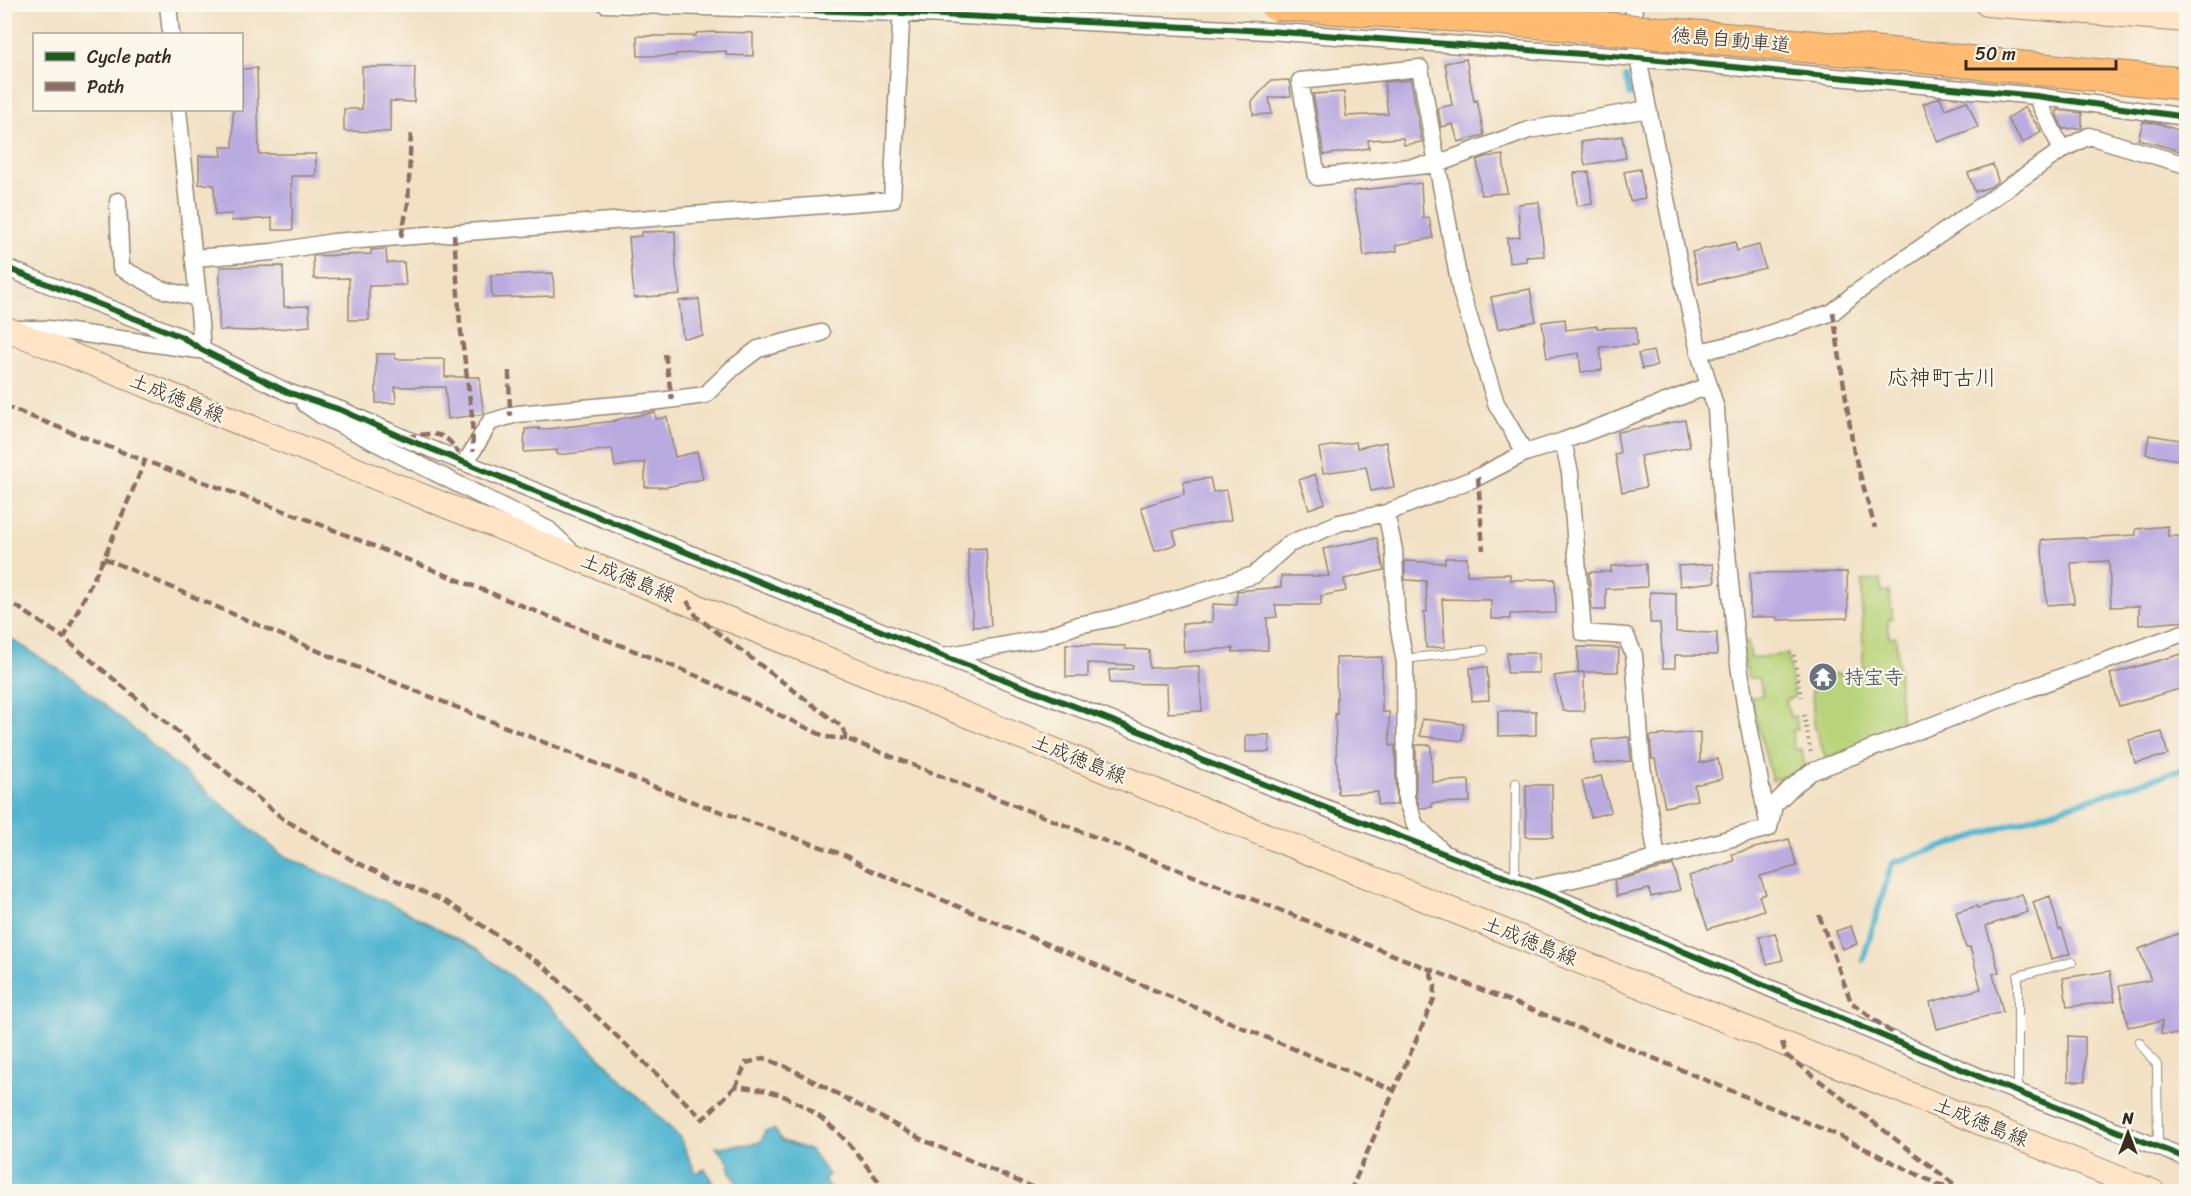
<svg xmlns="http://www.w3.org/2000/svg" width="2191" height="1196" viewBox="0 0 2191 1196" font-family="Sriracha,'Klee One',sans-serif">
<rect width="100%" height="100%" fill="#fbf7ec"/>
<filter id="ink" filterUnits="userSpaceOnUse"><feTurbulence type="fractalNoise" baseFrequency=".0167" numOctaves="2"/><feDisplacementMap in="SourceGraphic" scale="12" xChannelSelector="R" yChannelSelector="G"/><feConvolveMatrix kernelMatrix="1 2 1 2 8 2 1 2 1" color-interpolation-filters="sRGB"/></filter>
<filter id="wash" filterUnits="userSpaceOnUse"><feTurbulence type="fractalNoise" baseFrequency=".008" numOctaves="4" result="noise"/><feDisplacementMap in="SourceGraphic" scale="24" xChannelSelector="R" yChannelSelector="G"/><feGaussianBlur stdDeviation="1.35" result="paint"/><feColorMatrix in="noise" values="0 0 0 0 0 0 0 0 0 0 0 0 0 0 0 0 0 1.4 0 .05"/><feComposite in="paint" operator="in"/></filter>
<g filter="url(#wash)">
<rect width="100%" height="100%" fill="#f2e1c4"/>
<path fill="#b8d379" stroke="#7a7e4c" stroke-width="1.5" d="M1881,580L1882,592L1889,591L1893,618L1888,619L1889,637H1896L1902,730L1826,759L1814,725L1811,676L1863,672L1862,581Z
M1742,641H1748L1751,658L1788,654L1794,697L1786,700L1790,717L1795,716L1798,730H1792L1794,749H1802L1805,768L1772,781L1751,698L1763,695L1759,678H1748Z"/>
<path fill="#52b6d0" stroke="#467077" stroke-width="1.5" d="M5,635L74,679L282,855L397,907L476,949L550,1007L680,1138L696,1173L705,1169L719,1191H5Z
M775,1130L782,1141L810,1150L829,1175L824,1180L832,1191H742L729,1170L730,1164L716,1147L758,1143L762,1140L765,1131Z"/>
<g fill="none" stroke-linecap="round" stroke-linejoin="round">
<path stroke="#52b6d0" stroke-width="6" d="M1626,77L1630,95
M1863,960L1892,863L2186,768"/>
</g>
<g id="blocks">
<path fill="#b9abe0" d="M715,32L753,33V56L726,55V51L676,54V56H638L637,36H696V33Z
M1466,59L1474,101L1477,100L1484,135L1458,142L1453,124L1441,127L1438,108L1452,105L1445,63Z
M362,67H415L414,102L390,101V132L344,131V109H362Z
M257,68L259,154H316V176H291L293,230H272V218L232,221V214L215,215L214,185L199,184V156H222L221,147H233V110H242V69Z
M1289,80L1291,96L1269,98L1272,114L1253,115L1252,102L1270,81Z
M1411,80L1422,142L1404,145L1403,138L1368,140L1369,148L1324,155L1313,94L1344,92L1346,116L1388,114L1384,82Z
M1940,97L1945,109L1967,101L1978,127L1938,142L1923,104Z
M2025,107L2041,131L2023,143L2007,119Z
M2057,110L2082,113V128L2063,129L2057,116Z
M2143,122L2157,123L2187,133V153L2138,139Z
M1622,136L1626,158L1585,165L1581,142Z
M1503,155L1507,193L1481,195L1477,160L1486,157Z
M1993,164L1998,181L1990,187L1975,192L1968,173Z
M1640,169L1645,198L1630,201L1624,172Z
M1589,172L1592,204L1577,206L1574,173Z
M1421,183L1423,218L1429,217L1433,238L1396,245L1397,251L1364,256L1353,191Z
M1539,202L1544,256L1526,257V261L1509,263L1507,238L1520,237L1518,204Z
M675,231L676,267L680,294L634,298L629,237L641,236V232Z
M1735,242L1737,251L1759,245L1765,268L1699,284L1692,252Z
M386,249L387,263L404,262L406,285L369,286V320H349V278L314,279L313,256L371,254V250Z
M283,266L284,307L309,306L310,326L253,331L219,330L220,267Z
M553,273L554,296L492,298L491,275Z
M1530,289L1536,321L1498,329L1491,297Z
M699,299L703,336L683,338L679,301Z
M1565,319L1566,330L1597,326V328L1636,327L1637,345L1600,347L1602,370L1581,372L1579,353L1547,358L1542,322Z
M1653,351L1657,366L1642,369L1638,354Z
M376,354H395V359H445V377H480V388L484,414L448,419L445,387H395L396,403H376Z
M655,412L656,419L667,417L675,457L697,452L703,479L666,487H645V462L615,467L612,449L557,455V450L524,452L525,429L539,428V430L615,421V420Z
M1685,420L1690,447L1640,456L1646,487L1622,492L1615,454L1620,453L1617,432Z
M2149,435L2187,441L2184,461L2146,454Z
M1356,442L1357,448L1386,442L1394,487L1371,491L1366,467L1323,473L1319,448Z
M1315,474L1325,503L1309,509L1299,480Z
M1210,478L1213,492L1226,490L1231,520L1173,531L1177,544L1155,551L1141,507L1184,494L1183,482Z
M2168,526V536H2187V621L2139,625V606L2111,607L2109,561L2071,563L2074,603L2047,605L2041,540L2136,535V529Z
M1377,538L1384,570L1344,579L1346,591L1321,596V605H1275L1277,617L1267,618L1268,650L1233,652V648L1184,652L1182,624L1212,622L1213,604L1236,605L1237,591L1281,587V576H1329L1323,549Z
M986,548L991,626L973,627L968,549Z
M1445,558H1467V575L1510,574V580L1555,579L1556,613L1510,614V619H1491V600L1442,599L1445,647L1426,648L1424,612H1427L1426,581L1405,580V561L1445,563Z
M1646,564L1647,587L1606,589V610H1592L1589,572H1611V566Z
M1713,564L1715,582L1680,586L1678,566Z
M1847,572L1848,618L1777,620V617H1750V573Z
M1650,592L1676,593V632L1717,633V655H1675V668H1663L1660,623H1650Z
M1066,644L1125,646V649L1149,650V668L1199,666L1202,711L1168,713L1167,684L1110,683L1109,670L1133,669V665L1088,663V677H1066Z
M1578,647L1619,648L1618,672H1578Z
M1507,653H1539V673H1507Z
M2182,654L2187,671V687L2119,706L2110,674Z
M1382,657V712H1389L1390,746L1395,745L1397,805H1378V792L1338,794L1335,714H1337L1336,658Z
M1487,667L1489,700L1472,701L1470,668Z
M1584,672V711H1563L1554,676Z
M1498,711H1536V735L1498,736Z
M1422,719L1464,724L1462,741L1420,736Z
M1700,732V763L1718,759L1722,779L1694,785L1697,800L1665,807L1655,759H1652L1650,736Z
M2162,732L2168,755L2135,763L2129,740Z
M1246,735H1269V752H1246Z
M1629,737L1631,761L1594,764L1592,740Z
M1416,745H1431L1432,782L1469,780L1470,802L1432,803V807L1420,808L1416,796Z
M1601,776L1611,812L1591,817L1582,781Z
M1526,785H1552L1553,837H1526Z
M1789,839L1797,866L1760,876L1766,894L1759,896L1764,910L1708,929L1689,876L1734,861L1732,854Z
M1673,865L1680,890L1651,897L1649,889L1617,896L1614,881Z
M2022,894L2028,912L1986,926L1999,972L1993,974L2003,1012L1937,1029L1930,1002L1981,989L1970,947L1966,948L1956,912L1977,906L1978,908Z
M2050,896L2059,930L2062,929L2070,954L2051,959L2033,902Z
M1851,926L1857,944L1842,949L1836,931Z
M2187,930V1035L2161,1034L2162,1021L2128,1027L2119,986L2151,980L2139,949Z
M1775,933L1783,960L1767,964L1759,937Z
M2110,971L2115,1001L2067,1007L2063,978Z
M2068,1036L2085,1037V1081H2068Z"/>
</g>
</g>
<g filter="url(#ink)">
<use href="#blocks" fill-opacity="0" stroke="#968671" stroke-width="1.5"/>
<g fill="none" stroke-linecap="round" stroke-linejoin="round">
<g stroke="#968671" stroke-width="10">
<path id="lane" d="M1404,659L1484,650
M1515,881L1516,783
M2139,1042L2157,1065L2158,1146
M2018,1092V976L2072,962"/>
</g>
<g stroke="#968671" stroke-width="19">
<path id="street" d="M168,4L171,34
M605,4L900,13L1268,31L1638,58L2036,96L2186,117
M1633,4L1638,58L1677,254L1699,352L1716,409L1722,502L1737,652L1746,711L1769,828
M2036,96L2062,150
M178,110L198,298L202,350
M118,201L121,268L160,289L198,298
M193,258L272,252L333,242L892,200L902,4
M4,267L182,337L202,350L287,392L341,410L404,438L943,656L1152,736L1204,761L1533,888L1992,1082L2186,1158
M15,329H49L198,350
M1699,352L1751,340L1833,312L1854,294L2062,150L2089,136L2186,165
M305,404L321,415L549,530L572,552
M1563,441L1570,473L1583,633L1626,636L1634,655L1642,766L1657,858
M1525,453L1496,403L1461,292L1437,164L1317,177L1300,81L1420,68L1437,164L1529,130L1648,109
M466,462L490,422L517,414L660,401L705,395L733,368L758,349L821,333
M1386,513L1394,550L1396,612L1405,663L1406,798L1415,825L1441,850
M944,656L1040,639L1078,625L1113,618L1254,575L1289,544L1339,523L1386,513L1478,477L1525,453L1563,441L1708,386
M1770,824L1774,805L1791,788L1811,772L2003,698L2186,632
M1533,888L1614,870L1769,828"/>
</g>
<g stroke="#968671" stroke-width="26">
<path id="secondary" d="M1987,4L2186,20
M4,328L2153,1192"/>
</g>
<path stroke="#968671" stroke-width="4" stroke-dasharray="1.5 4.5" stroke-linecap="butt" d="M1794,655L1801,697
M1804,715L1811,754"/>
<use href="#lane" stroke="#fff" stroke-width="8"/>
<use href="#street" stroke="#fff" stroke-width="16"/>
<use href="#secondary" stroke="#ffe4c6" stroke-width="24"/>
<g stroke="#968671" stroke-width="34" stroke-linecap="butt">
<path id="highway-bridge" d="M1275,4L1479,17L1882,53L2186,84"/>
</g>
<use href="#highway-bridge" stroke="#febb71" stroke-width="32"/>
<path stroke="#8d6e63" stroke-width="4.5" stroke-dasharray="9 4.5" stroke-linecap="butt" d="M454,234L460,324L472,415L473,452
M401,237L408,204L411,131
M1833,312L1854,453L1875,528
M665,354L672,400
M509,371L510,416
M4,406L145,461
M407,437C434,432 449,430 460,459
M1478,477L1483,550
M104,558L339,660L685,799L847,856L868,869C1044,941 1217,1019 1394,1090
M4,598L64,638
M687,601L697,617L842,727L847,739L1634,1050L1837,1135L1937,1184L1961,1189
M1819,915L1851,1002L1892,1033
M1782,1042L1786,1055L1959,1188
M736,1086L703,1119L545,967L448,903L357,863L282,818L64,638L104,558L145,461L304,518L697,676L826,737L847,739
M887,1192C857,1154 835,1120 790,1099C773,1090 754,1089 736,1086L746,1063L764,1058L791,1069L923,1140L1043,1192
M1350,1192L1434,999L1435,986L1429,969"/>
<g stroke="#fbf7ec" stroke-width="10">
<path id="cycleway" d="M605,4L900,13L1268,31L1638,58L2036,96L2186,117
M4,267L182,337L202,350L287,392L341,410L404,438L943,656L1152,736L1204,761L1533,888L1992,1082L2186,1158"/>
</g>
<use href="#cycleway" stroke="#1b5e20" stroke-width="6"/>
</g>
</g>
<defs>
<g id="temple-disc" transform="scale(1.5)"><circle r="9.5" fill="#6b7280" stroke="#fbf7ec"/><path d="M0-6L5-2H3V0L6.5 2.5H4V6H1.5V3h-3V6H-4V2.5H-6.5L-3 0V-2H-5Z" fill="#fff"/></g>
</defs>
<g fill-rule="evenodd">
<use href="#temple-disc" x="1823" y="677"/>
</g>
<g text-anchor="middle" dominant-baseline="central" stroke-width="4.5" stroke-linejoin="round" paint-order="stroke">
<g font-size="20" fill="#3b2a1e" stroke="#fbf7ec">
<text transform="translate(1731 40) rotate(5)">徳島自動車道</text>
<text transform="translate(177 398) rotate(22)">土成徳島線</text>
<text transform="translate(628 578) rotate(22)">土成徳島線</text>
<text transform="translate(1079 759) rotate(22)">土成徳島線</text>
<text transform="translate(1530 941) rotate(22)">土成徳島線</text>
<text transform="translate(1981 1122) rotate(22)">土成徳島線</text>
</g>
<g font-size="20" font-weight="bold" fill="#5b616d" stroke="#fbf7ec" text-anchor="start">
<text x="1844" y="677">持宝寺</text>
</g>
<g font-size="22" fill="#3b2a1e" stroke="#fbf7ec">
<text x="1942" y="377">応神町古川</text>
</g>
</g>
<rect width="2191" height="1196" fill="none" stroke="#fbf7ec" stroke-width="24"/>
<rect x="33" y="33" width="210" height="78" fill="#fbf7ec" stroke="#aea59a" stroke-width="1.5"/>
<rect x="45" y="52" width="30" height="9" fill="#1b5e20" stroke="#aea59a" stroke-width="1.5"/>
<text x="87" y="63" font-size="18" fill="#3b2a1e">Cycle path</text>
<rect x="45" y="82" width="30" height="9" fill="#8d6e63" stroke="#aea59a" stroke-width="1.5"/>
<text x="87" y="93" font-size="18" fill="#3b2a1e">Path</text>
<g transform="translate(2128 1133)" stroke="#fbf7ec" stroke-width="4.5" paint-order="stroke">
<path d="M0-4.5L10 22L0 15L-10 22Z" fill="#3b2a1e"/>
<text y="-9" font-size="16" font-weight="bold" text-anchor="middle" fill="#3b2a1e">N</text>
</g>
<path d="M1966 60v9h150v-9" fill="none" stroke="#3b2a1e" stroke-width="3"/>
<text x="1975" y="60" font-size="18" fill="#3b2a1e" stroke="#fbf7ec" stroke-width="4.5" paint-order="stroke">50 m</text>
</svg>
